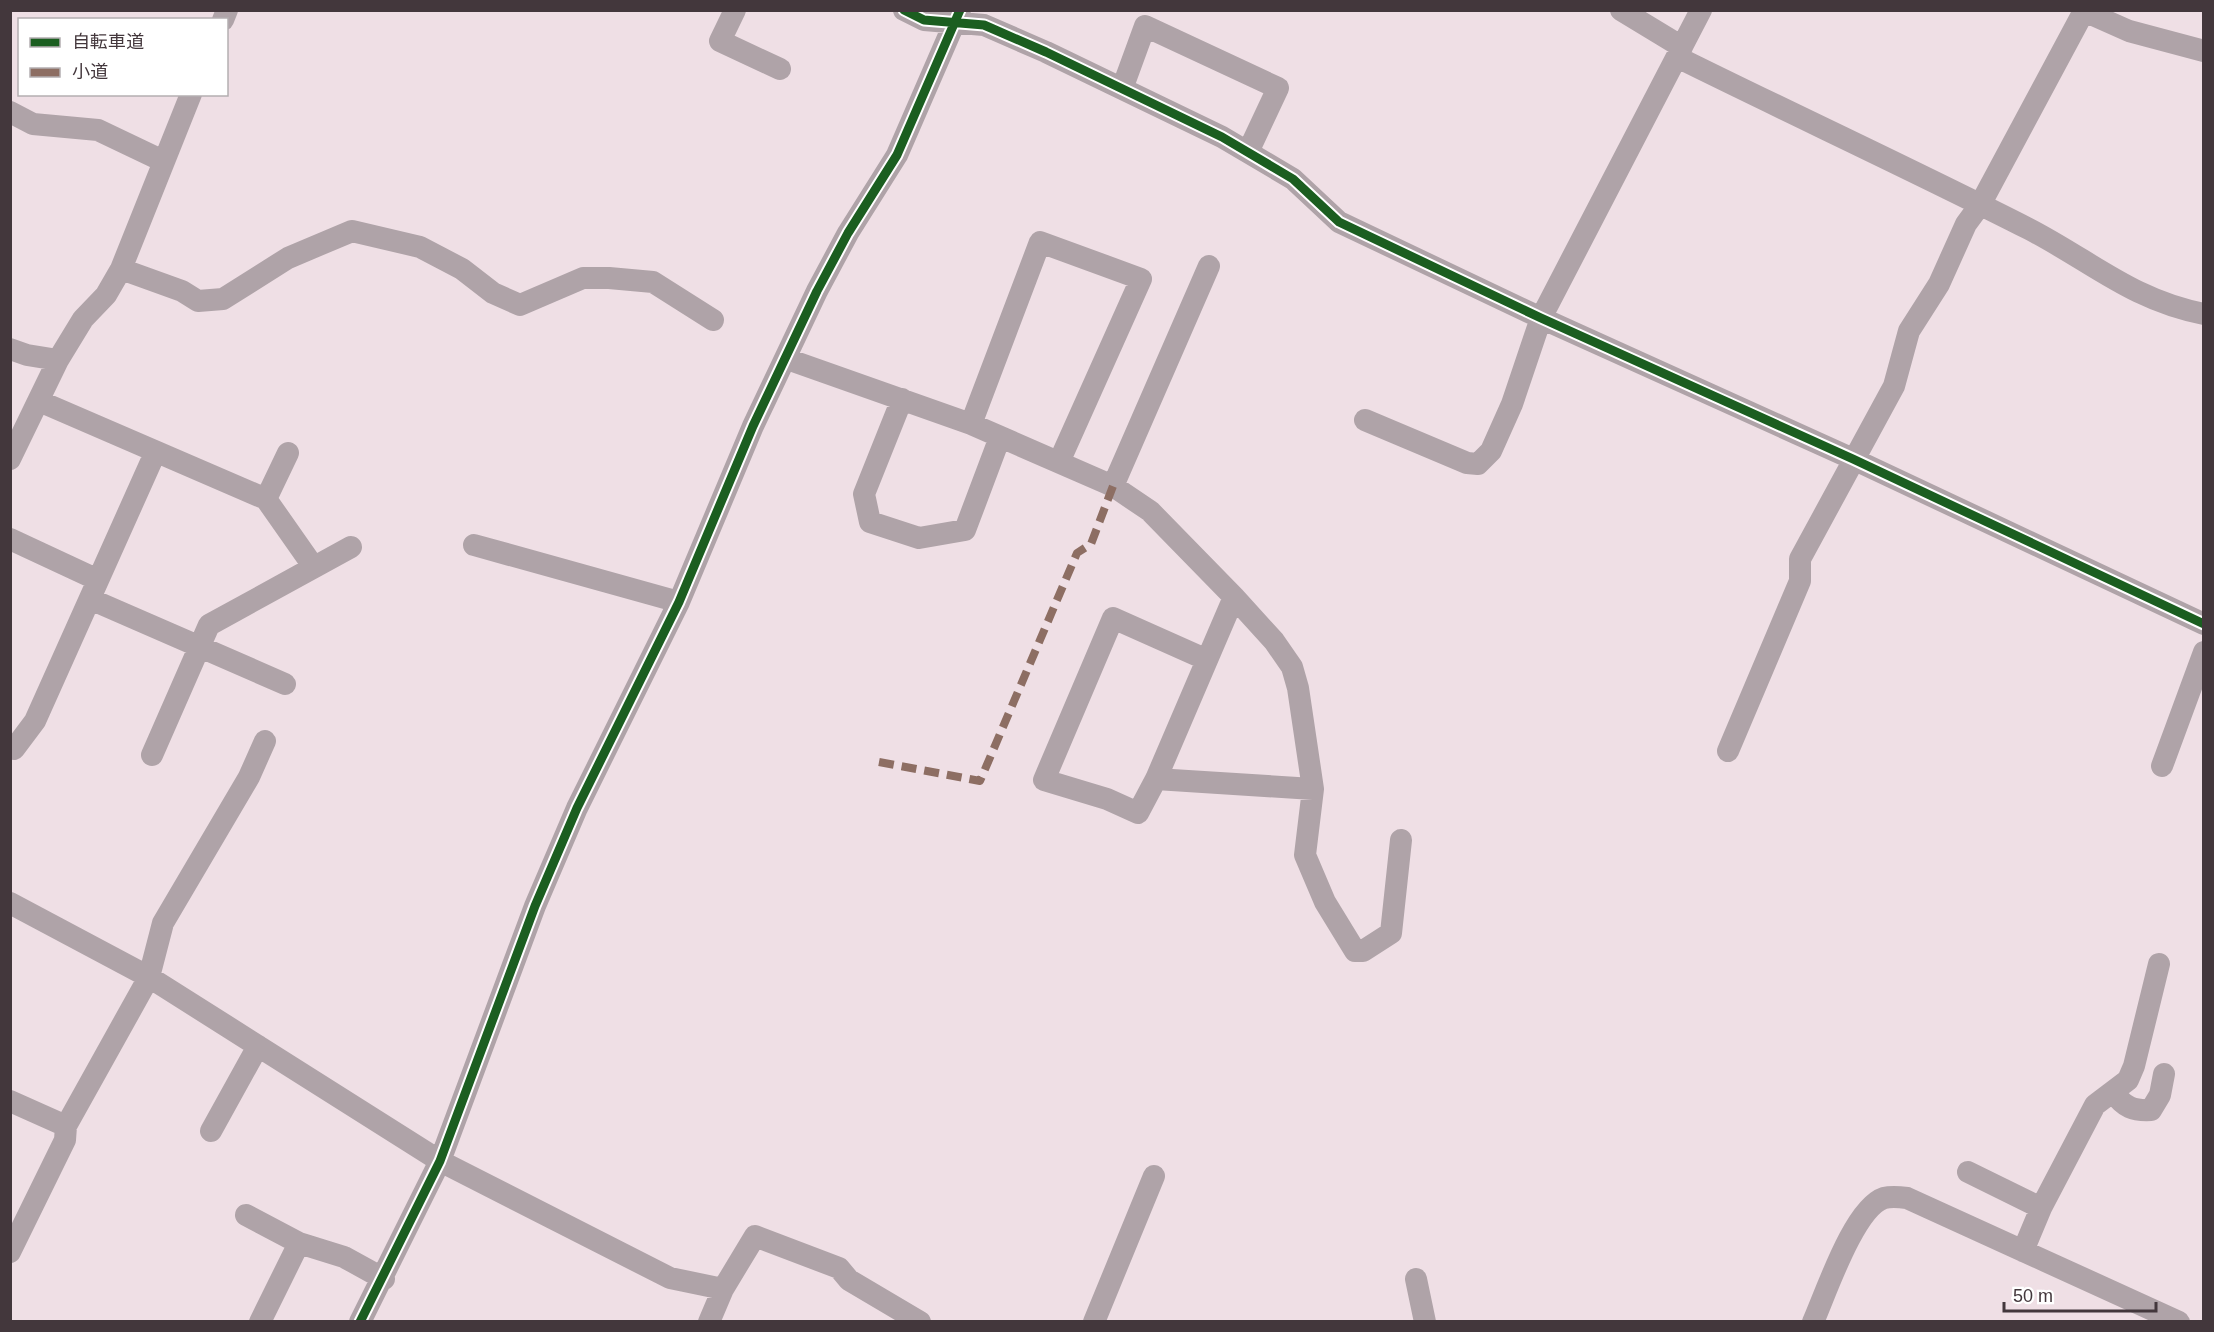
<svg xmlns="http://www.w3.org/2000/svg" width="2214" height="1332" viewBox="0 0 2214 1332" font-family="Helvetica,'Noto Sans JP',sans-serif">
<rect width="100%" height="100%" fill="#efdfe5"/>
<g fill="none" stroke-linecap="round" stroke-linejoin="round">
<path stroke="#afa3a8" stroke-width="22" d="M735,10L720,41L780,69
M904,10L924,20L984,25L1046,52L1222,137L1293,179L1339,222L1541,318L1853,459L2204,624
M1621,10L1682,47
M223,20L227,10
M1677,57C1794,115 1913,170 2029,229C2091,261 2132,300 2204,314
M1122,89L1145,26L1278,88L1248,152
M10,112L33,124L98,130L163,161
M121,269L182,291L198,301L223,299L288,258L352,231L420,247L462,269L493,293L520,305L583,278H609L653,282L713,320
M10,349L27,355L58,360
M787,359L971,424L1113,486L1150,511L1234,597L1274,641L1292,667L1298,688L1313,789L1305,855L1325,902L1355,951H1363L1391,933L1401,840
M902,399L864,494L870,522L919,538L965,530L1000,437
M39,401L266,499L313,566
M1365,420L1467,463L1478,464L1491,451L1512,404L1541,318L1701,10
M971,424L1040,242L1141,279L1059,462
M10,459L58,360L83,319L106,295L121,269L191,94
M1113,486L1209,266
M266,499L288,453
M10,539L98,580
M474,545L679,602
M90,599L285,684
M1205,659L1113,618L1044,780L1107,799L1138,813L1156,779L1234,597
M10,747L14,749L35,721L155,453
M1728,751L1800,581V559L1894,386L1909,331L1939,284L1966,224L1980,205L2084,11L2129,31L2204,51
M152,755L209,625L351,547
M2162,766L2204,652
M1156,779L1313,789
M10,903L149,977L440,1161L670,1278L723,1289
M2114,1093C2124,1107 2133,1111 2151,1110L2160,1095L2164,1074
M10,1101L66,1126
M211,1131L258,1046
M1968,1172L2041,1208
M246,1215L299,1243L344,1257L384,1279
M2023,1251L2041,1208L2095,1105L2128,1080L2134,1066L2159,964
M10,1252L65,1140L66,1126L149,977L163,923L249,777L265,741
M1416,1279L1425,1322
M260,1322L299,1243
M360,1322L440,1161L535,906L577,808L679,602L753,426L817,291L848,233L897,155L960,10
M709,1322L723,1289L755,1236L839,1268L849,1280L920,1322
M1094,1322L1154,1176
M1813,1322C1826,1293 1854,1208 1884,1198C1892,1196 1900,1197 1907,1198L2179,1322"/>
<path stroke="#8d6e63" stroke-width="8" stroke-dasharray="15 8" stroke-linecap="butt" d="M879,762L980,781L1077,553L1091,544L1113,486"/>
<g stroke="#fff" stroke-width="13">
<path id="cycleway" d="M904,10L924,20L984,25L1046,52L1222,137L1293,179L1339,222L1541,318L1853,459L2204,624
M360,1322L440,1161L535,906L577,808L679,602L753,426L817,291L848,233L897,155L960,10"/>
</g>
<use href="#cycleway" stroke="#1b5e20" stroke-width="9"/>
</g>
<rect width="2214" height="1332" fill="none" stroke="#43373c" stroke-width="24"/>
<rect x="18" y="18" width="210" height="78" fill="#ffffff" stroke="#b4afb1" stroke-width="1.5"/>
<rect x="30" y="38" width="30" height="9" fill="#1b5e20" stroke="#b4afb1" stroke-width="1.5"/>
<text x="72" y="48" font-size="18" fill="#43373c">自転車道</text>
<rect x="30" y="68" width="30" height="9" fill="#8d6e63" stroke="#b4afb1" stroke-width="1.5"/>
<text x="72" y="78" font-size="18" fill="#43373c">小道</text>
<path d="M2004 1302v9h152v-9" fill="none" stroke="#43373c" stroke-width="3"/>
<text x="2013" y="1302" font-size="18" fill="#43373c" stroke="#ffffff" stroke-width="4.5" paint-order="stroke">50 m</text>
</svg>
